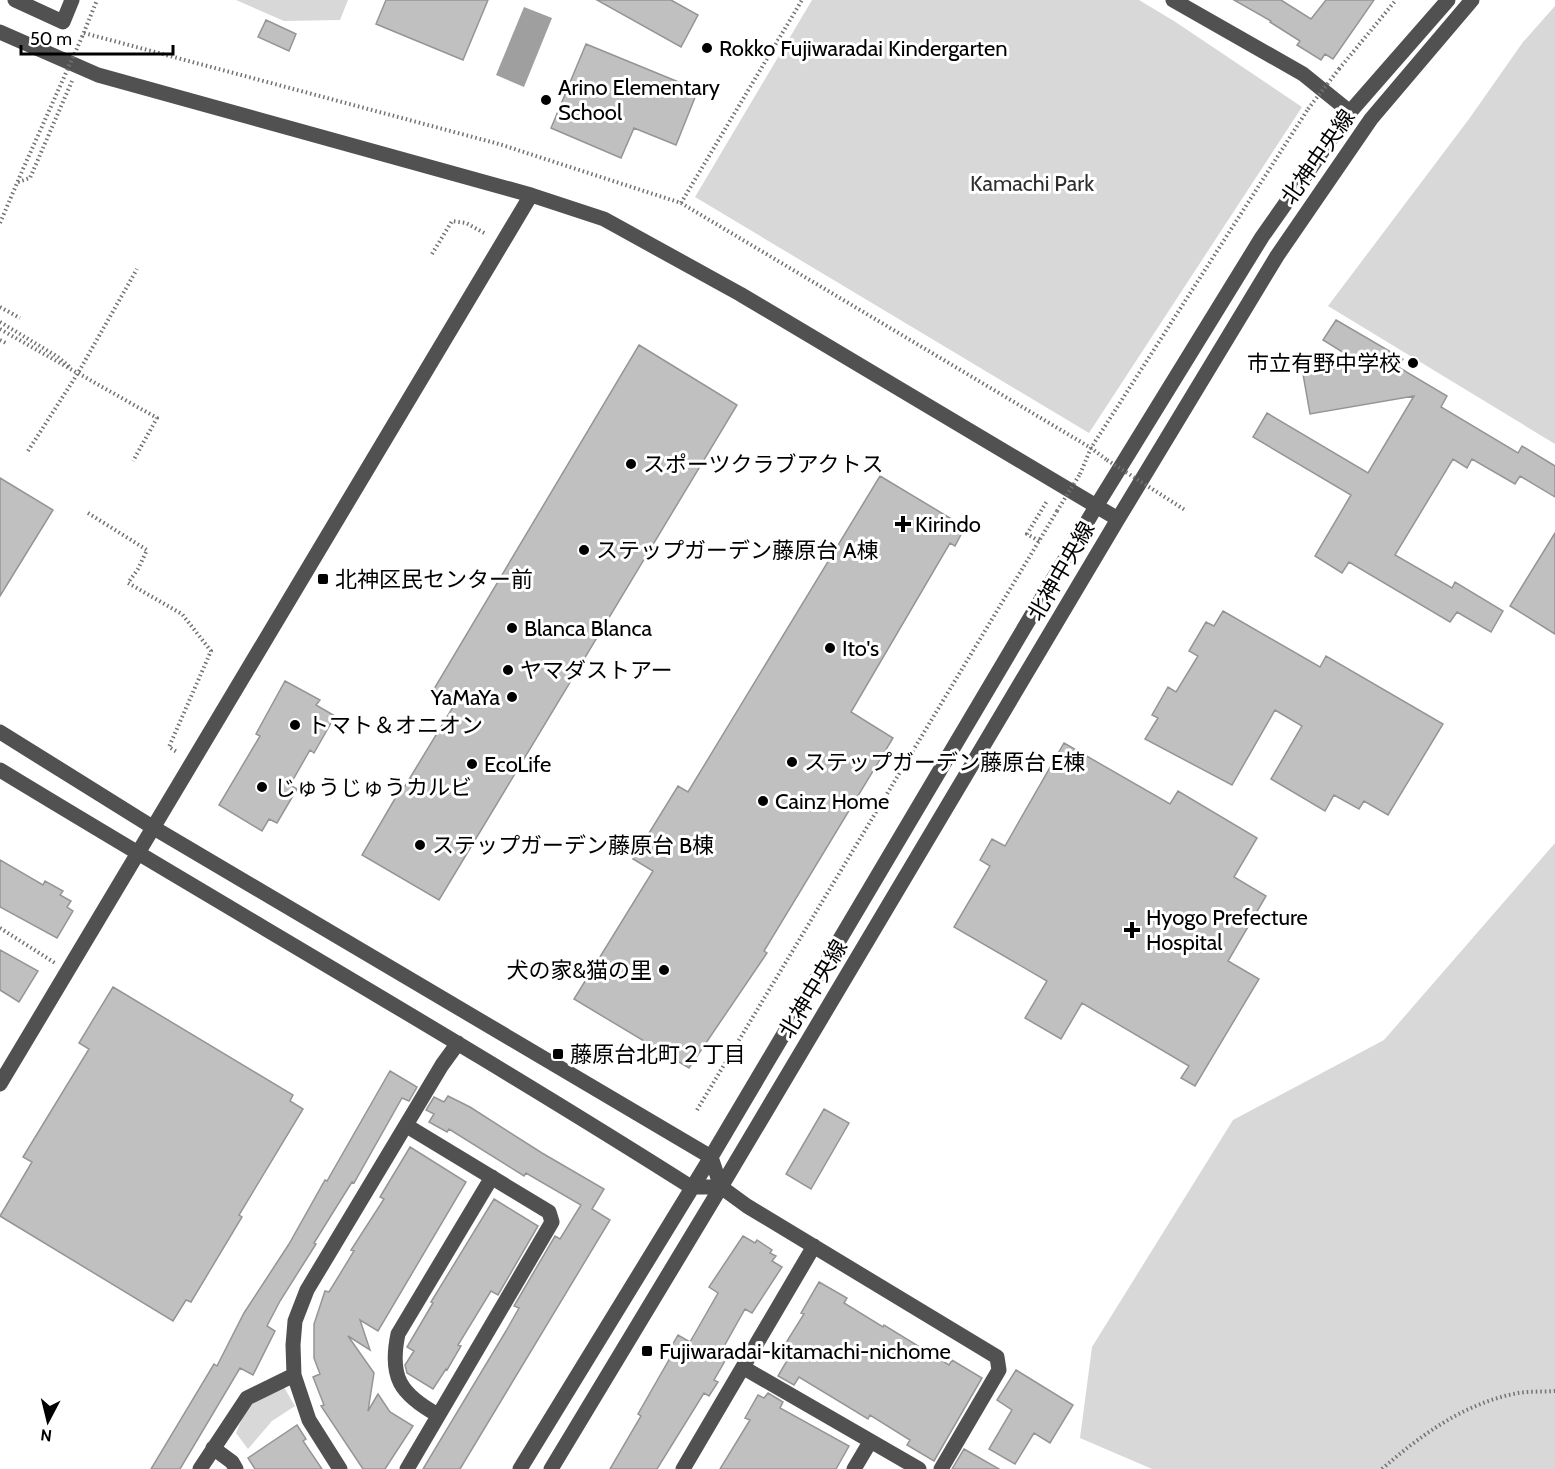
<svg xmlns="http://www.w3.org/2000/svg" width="1555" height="1469" viewBox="0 0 1555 1469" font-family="Cabin,'Noto Sans JP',sans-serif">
<rect width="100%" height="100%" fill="#fff"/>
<path fill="#d8d8d8" d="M236,0H348L340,20L284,21Z
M812,0H1139L1174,21L1302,107L1089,433L695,197Z
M1555,6V444L1328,306L1469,119L1523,42Z
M1555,843V1469H1152L1080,1438L1092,1347L1233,1120L1384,1040Z
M281,1382L295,1406L272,1421L248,1449L236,1433L247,1406Z"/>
<path fill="#9f9f9f" d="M524,7L552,18L524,87L496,75Z"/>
<path fill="#c0c0c0" stroke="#959595" stroke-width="1.5" d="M386,0H488L463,60L376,24Z
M597,0H671L698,15L681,47Z
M1234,0H1281L1311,19L1326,0H1374L1333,59L1325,54L1321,60L1297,45L1300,41L1270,22L1271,21Z
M266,20L296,34L289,51L258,37Z
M586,44L698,90L676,145L634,128L621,158L551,128Z
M1336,320L1403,359L1398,367L1447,396L1441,407L1518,453L1522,446L1555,466V497L1520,476L1515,484L1472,459L1467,468L1453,459L1395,555L1452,588L1455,582L1503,611L1491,632L1457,612L1450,622L1349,562L1342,573L1315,556L1351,495L1253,437L1267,413L1368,473L1414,396L1310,414L1303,374L1362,364L1323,340Z
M639,345L737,405L439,900L362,855L400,790L402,791L453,707L431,694Z
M880,476L965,527L955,546L950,543L851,712L893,738L764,951L767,953L689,1068L574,999L653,871L633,859L678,786L688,792Z
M0,478L53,510L0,596Z
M1555,533V634L1510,606Z
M1223,611L1320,667L1326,656L1443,724L1388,815L1364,801L1359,809L1334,795L1325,811L1271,779L1302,726L1275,710L1232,785L1145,739L1158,718L1152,715L1168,687L1176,692L1198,656L1189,651L1206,622L1214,626Z
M285,681L320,700L316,705L335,716L314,753L310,750L290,785L297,789L277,823L269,819L262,831L219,805L260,736L256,734Z
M1064,743L1170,804L1178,791L1257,838L1234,877L1266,896L1228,961L1259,979L1195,1086L1181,1078L1189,1066L1082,1003L1061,1039L1025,1018L1047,981L954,927L990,866L980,860L992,839L1005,846Z
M0,860L43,885L45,881L63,891L60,895L71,901L67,907L73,911L57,938L0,907Z
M0,950L38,971L19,1002L0,990Z
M113,987L293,1095L290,1101L303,1109L239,1215L242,1217L191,1302L186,1300L173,1321L0,1216L32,1162L23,1157L89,1049L79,1043Z
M390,1071L417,1087L409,1101L402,1098L354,1183L352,1182L332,1214L314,1243L316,1244L280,1301L267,1326L275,1331L253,1375L240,1368L180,1469H151L214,1364L217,1366L244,1313L289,1244L325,1180L327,1181Z
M448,1096L470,1107L542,1153L604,1189L592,1209L610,1220L460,1469H423L506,1331L519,1308L514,1306L555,1236L560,1239L581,1205L526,1173L524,1176L449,1129L447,1132L429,1122L434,1114L426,1110L434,1097L444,1102Z
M824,1109L849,1123L811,1189L786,1174Z
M410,1147L466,1182L378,1331L360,1320L370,1350L348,1336L374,1373L368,1411L378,1394L390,1412L413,1426L385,1469H363L321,1406L324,1405L313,1377L320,1374L314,1358V1324L325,1291L329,1292L354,1251L351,1250L384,1199L380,1197Z
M494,1199L538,1226L498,1295L491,1291L458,1345L461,1346L447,1370L446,1369L433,1389L407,1373L405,1365L414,1351L407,1347L433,1303L431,1302Z
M743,1236L755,1243L757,1240L772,1250L770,1253L776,1256L772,1261L782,1267L752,1313L745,1309L722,1350L729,1354L714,1380L718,1382L709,1396L704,1393L657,1469H610L641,1416L638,1414L674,1351L670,1349L678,1335L690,1342L718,1293L709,1287Z
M819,1282L847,1298L844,1303L883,1327L884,1325L949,1365L952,1360L982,1378L934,1461L907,1445L910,1440L870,1415L868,1419L799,1377L794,1385L778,1376L788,1359L779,1354L804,1314L801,1313Z
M1016,1370L1073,1405L1050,1443L1034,1433L1015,1464L989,1449L1012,1410L997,1400Z
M768,1393L783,1402L780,1408L849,1446L836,1469H720L750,1420L745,1418L758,1395L764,1398Z
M297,1425L306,1439L303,1441L322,1469H255L248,1458Z
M964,1449L999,1469H952Z"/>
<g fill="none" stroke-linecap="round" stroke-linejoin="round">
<path stroke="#737373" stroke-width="4" stroke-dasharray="1.5 3" stroke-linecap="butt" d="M84,33L499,144L681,203L1091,448L1107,460
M82,37L97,0
M1339,69L1396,0
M18,182L30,178L72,81
M681,203L802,0
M0,223L23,169
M432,254L452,221L466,223L486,234
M0,307L20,318
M0,322L58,357L70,367
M0,329L157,418L133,461
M0,340L6,343
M28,451L78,373L137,269
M1080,474L1091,448L1308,109
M88,513L147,550L138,569L128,583L182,614L211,651L169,747L177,752
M1039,541L1027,534L1047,501
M0,928L55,963
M697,1110L1057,511
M1382,1469C1422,1434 1465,1403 1518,1393C1530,1391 1543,1392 1555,1391"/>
<path stroke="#515151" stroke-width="15" d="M15,0L63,22L72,0
M1173,0L1303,74L1350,112
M0,32L98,75L531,195L604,219L740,294L1118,519
M0,732L154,828L711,1157L721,1187
M0,770C230,910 464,1043 691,1187H721L747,1206L997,1357L999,1370L941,1469
M0,1084L531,195
M407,1126L549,1212L552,1222L407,1469
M744,1368L919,1469
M438,1415C400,1394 389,1377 398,1334L492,1177
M213,1448L232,1462L236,1469
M200,1469L247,1398L294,1375
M340,1469L309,1420L294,1375L293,1345L295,1321L307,1290L442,1065L458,1043
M520,1469L711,1157L1097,505L1262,237L1350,112L1448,0
M551,1469L721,1187L1118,519L1277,256L1371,119L1472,0
M683,1469L814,1246
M854,1469L870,1442"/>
<path stroke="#737373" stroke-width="4" stroke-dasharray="1.5 3" stroke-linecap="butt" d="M1308,109L1339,69
M23,169L82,37
M1107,460L1185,510
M1057,511L1080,474"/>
</g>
<g fill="#000" stroke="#fff" stroke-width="2">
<circle cx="707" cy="48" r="6"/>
<circle cx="546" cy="100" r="6"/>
<circle cx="1413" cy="363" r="6"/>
<circle cx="631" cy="464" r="6"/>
<path d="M900 515h6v6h6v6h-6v6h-6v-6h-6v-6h6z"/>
<circle cx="584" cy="550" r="6"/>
<rect x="317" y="573" width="12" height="12" rx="3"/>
<circle cx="512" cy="628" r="6"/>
<circle cx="830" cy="648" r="6"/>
<circle cx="508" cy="670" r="6"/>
<circle cx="512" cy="697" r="6"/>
<circle cx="295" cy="725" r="6"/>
<circle cx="792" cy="762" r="6"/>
<circle cx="472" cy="764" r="6"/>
<circle cx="262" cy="787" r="6"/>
<circle cx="763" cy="801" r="6"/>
<circle cx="420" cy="845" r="6"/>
<path d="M1129 921h6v6h6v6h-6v6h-6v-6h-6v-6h6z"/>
<circle cx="664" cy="970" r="6"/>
<rect x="552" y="1048" width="12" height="12" rx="3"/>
<rect x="641" y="1345" width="12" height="12" rx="3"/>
</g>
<g text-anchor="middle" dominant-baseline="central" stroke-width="6" stroke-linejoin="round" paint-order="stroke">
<g font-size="22" fill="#000" stroke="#fff" text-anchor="start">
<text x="719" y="48">Rokko Fujiwaradai Kindergarten</text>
<text x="558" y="87">Arino Elementary<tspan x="558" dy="25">School</tspan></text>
<text x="1401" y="363" text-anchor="end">市立有野中学校</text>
<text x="643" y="464">スポーツクラブアクトス</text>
<text x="915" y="524">Kirindo</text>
<text x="596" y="550">ステップガーデン藤原台 A棟</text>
<text x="335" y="579">北神区民センター前</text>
<text x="524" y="628">Blanca Blanca</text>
<text x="842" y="648">Ito's</text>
<text x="520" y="670">ヤマダストアー</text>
<text x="500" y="697" text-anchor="end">YaMaYa</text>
<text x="307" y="725">トマト＆オニオン</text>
<text x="804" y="762">ステップガーデン藤原台 E棟</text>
<text x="484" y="764">EcoLife</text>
<text x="274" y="787">じゅうじゅうカルビ</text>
<text x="775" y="801">Cainz Home</text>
<text x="432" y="845">ステップガーデン藤原台 B棟</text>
<text x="1146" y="917">Hyogo Prefecture<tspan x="1146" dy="25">Hospital</tspan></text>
<text x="652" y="970" text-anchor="end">犬の家&amp;猫の里</text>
<text x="570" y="1054">藤原台北町２丁目</text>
<text x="659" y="1351">Fujiwaradai-kitamachi-nichome</text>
</g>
<g font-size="22" fill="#000" stroke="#fff">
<text transform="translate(1318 157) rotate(-55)">北神中央線</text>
<text transform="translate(1061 571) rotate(-60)">北神中央線</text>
<text transform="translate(813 989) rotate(-59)">北神中央線</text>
</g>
<g font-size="22" fill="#2f2f2f" stroke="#fff">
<text x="1032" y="183">Kamachi Park</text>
</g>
</g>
<g transform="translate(48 1421) rotate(187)" stroke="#ffffff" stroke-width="4.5" paint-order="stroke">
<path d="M0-4.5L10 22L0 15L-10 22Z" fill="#000000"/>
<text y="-9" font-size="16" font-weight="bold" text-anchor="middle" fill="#000000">N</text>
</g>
<path d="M21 45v9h152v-9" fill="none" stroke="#000000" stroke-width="3"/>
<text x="30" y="45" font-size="18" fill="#000000" stroke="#ffffff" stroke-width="4.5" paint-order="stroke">50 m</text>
</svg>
